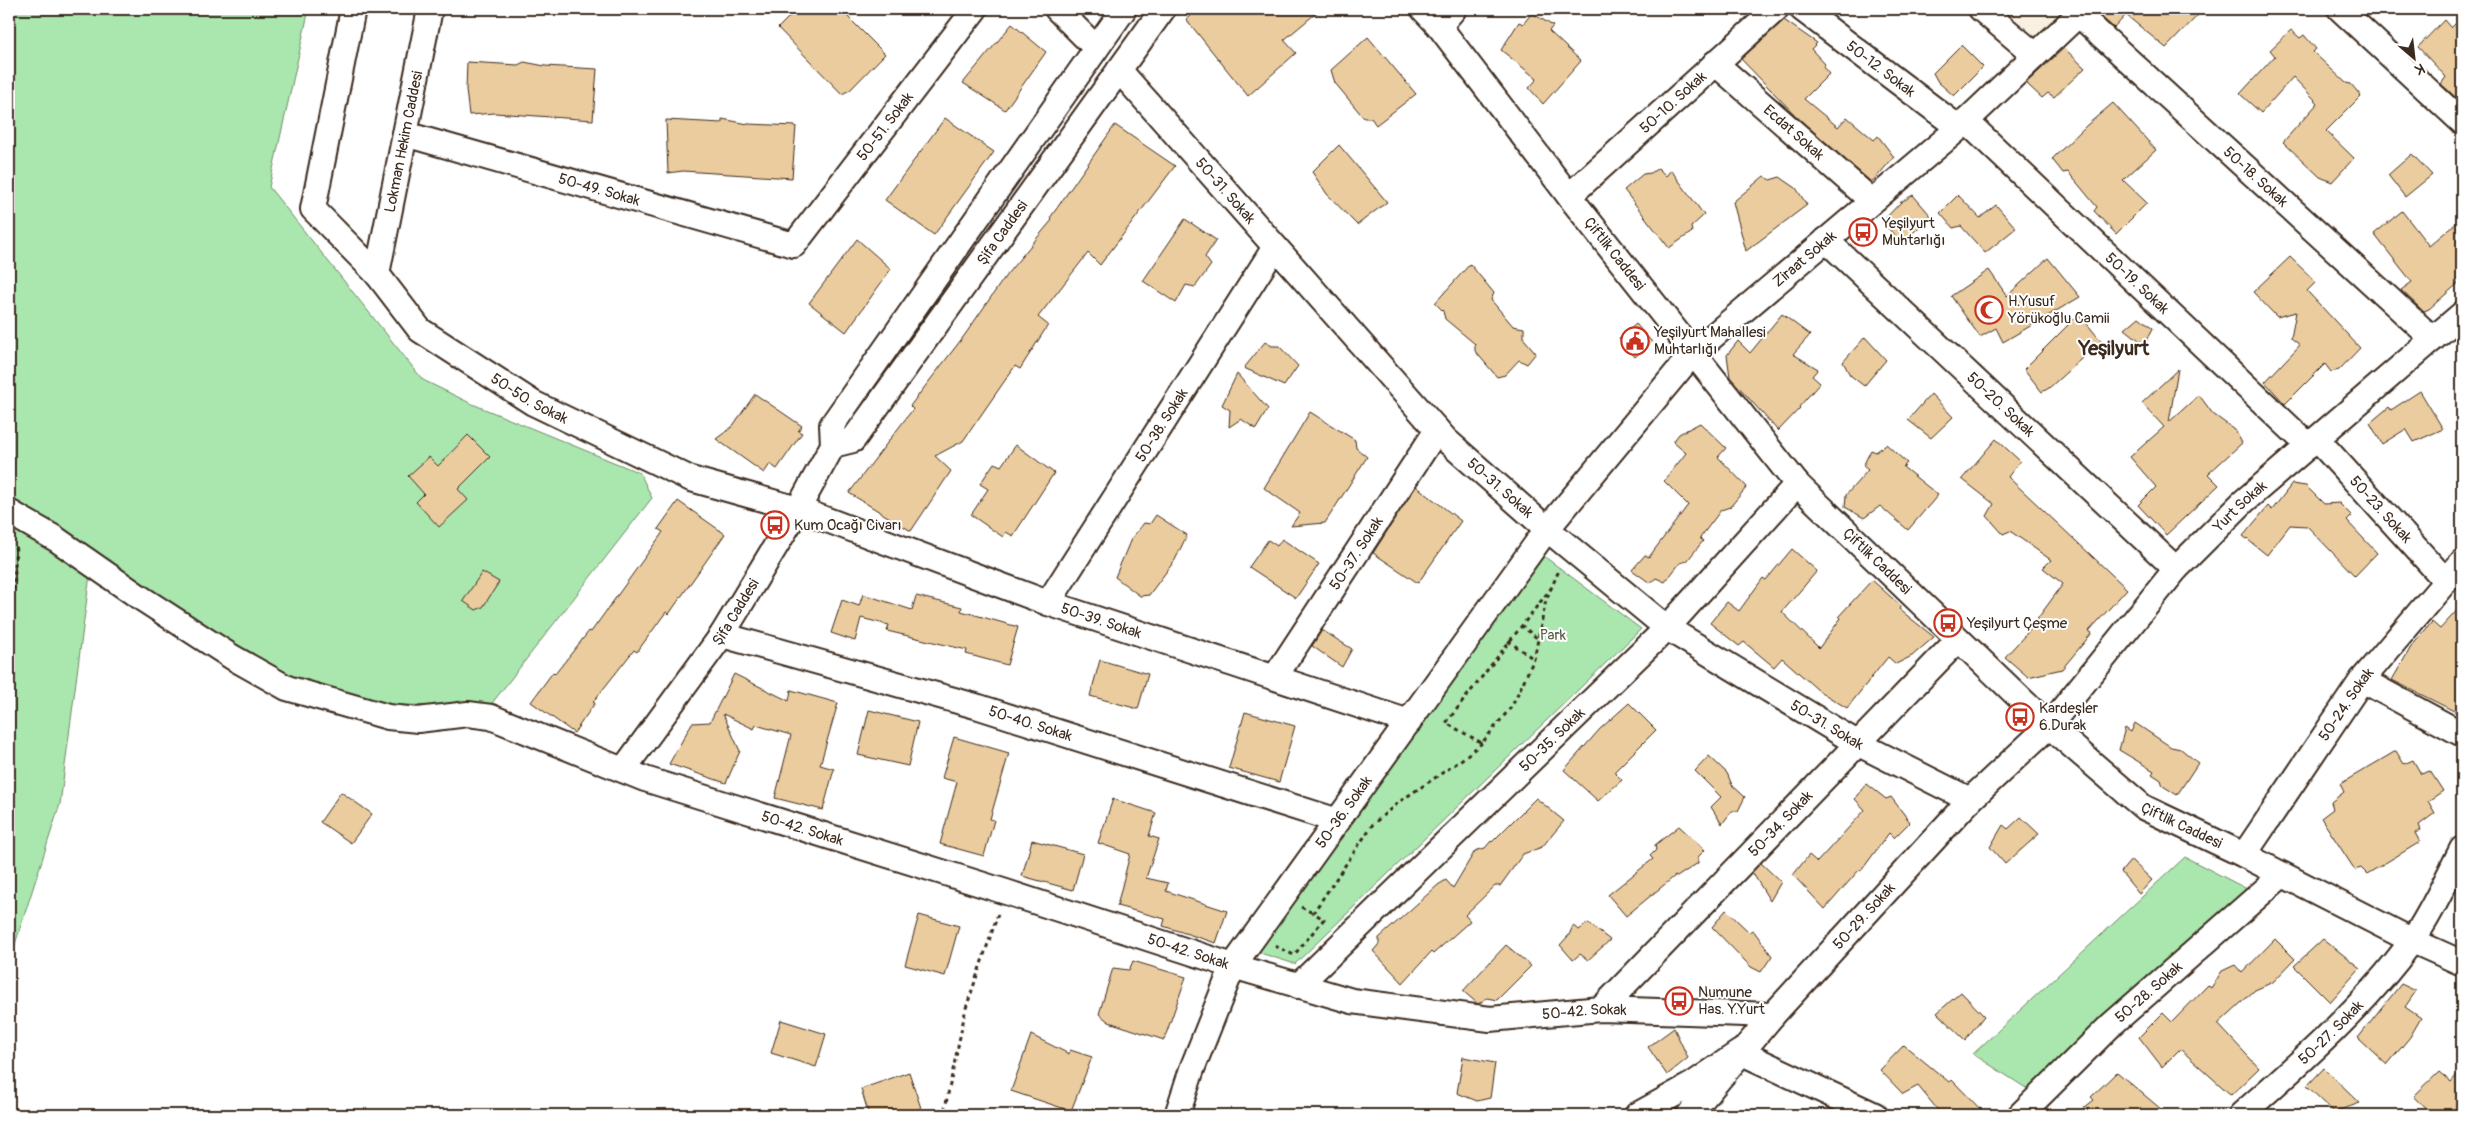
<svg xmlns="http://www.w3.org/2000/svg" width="2471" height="1124" viewBox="0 0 2471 1124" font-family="Pangolin,sans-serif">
<rect width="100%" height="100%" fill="#fff"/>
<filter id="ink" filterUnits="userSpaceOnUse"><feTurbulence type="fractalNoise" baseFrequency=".02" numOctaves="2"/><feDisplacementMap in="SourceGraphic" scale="10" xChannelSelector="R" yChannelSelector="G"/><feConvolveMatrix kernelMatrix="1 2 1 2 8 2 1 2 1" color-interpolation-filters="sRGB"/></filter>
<g filter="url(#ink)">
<path fill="#f9f0e2" d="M2000,9H2073L2038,41Z"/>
<path fill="#a9e7af" stroke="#728866" d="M9,9H309L269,187L423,380L470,403L640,473L652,498L489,707L361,704L285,680L92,559L60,804L9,963Z
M1541,554L1641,629L1295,964L1257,952Z
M2185,857L2247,889L2029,1090L1973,1054Z"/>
<path fill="#ebcc9e" stroke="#3b2a1e" d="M797,9H840L885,54L850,90L842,94L778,28Z
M1199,9H1321L1284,40L1296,53L1248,96L1186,19Z
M2105,9H2204L2166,48L2126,15L2114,28L2099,15Z
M1532,13L1553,26L1549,31L1581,61L1543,104L1529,88L1537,79L1501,50L1519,22L1523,24Z
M2462,17V103L2441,84L2446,77L2418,47L2444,20L2451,28Z
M1784,20L1817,43L1811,49L1825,64L1823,67L1829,74L1804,99L1838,127L1847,117L1874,140L1878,136L1894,157L1874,180L1871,182L1798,118L1741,59Z
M1012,24L1046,52L1005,110L963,83Z
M2291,30L2300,38L2304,35L2316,49L2313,52L2346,83L2351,84L2361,96L2326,131L2354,158L2332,182L2320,177L2283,142L2318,103L2293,77L2261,113L2240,94L2275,56L2270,50Z
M1368,37L1416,94L1376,125L1371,118H1364L1335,83L1331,70Z
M1961,45L1983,67L1954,96L1938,82L1933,73Z
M2064,48L2085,68L2054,97L2048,93L2042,98L2026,83Z
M467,62L518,65L524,62L545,66L597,69L593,120L495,113L469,115L466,90Z
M2113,103L2156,150L2123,180L2147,203L2116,234L2094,211L2097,207L2068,172L2063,173L2052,159L2087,125Z
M945,118L994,152L934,235L885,200Z
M722,119L748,124L796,126L792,178L683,171L668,173L666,120L722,123Z
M1115,125L1175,166L1100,265L1088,253L1038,317L1048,325L1020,369L1015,366L963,441L935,456L951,471L911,531L849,493L913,409L910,406L964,336L1007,274L1052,220L1050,218Z
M1339,145L1387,202L1357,225L1327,194L1312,172Z
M2412,154L2432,175L2405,197L2388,175Z
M1658,168L1666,176L1671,170L1704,215L1691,227L1692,232L1669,248L1624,190L1643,174L1651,173Z
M1764,176L1770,180L1780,177L1796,188L1807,205L1746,251L1733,202Z
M1913,195L1931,216L1902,243L1882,222L1901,202Z
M1958,195L1980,218L1996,205L2016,228L1985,253L1961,226L1953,228L1940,213Z
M2402,211L2429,246L2462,218V280L2429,309L2423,311L2401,290L2412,282L2374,234Z
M1185,219L1216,240L1205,257L1211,265L1195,287L1186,285L1176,303L1143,281Z
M857,239L891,269L846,332L809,303Z
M2290,257L2316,282L2307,291L2360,348L2339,370L2331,372L2325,364L2285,404L2265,382L2300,345L2291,338L2296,312L2277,317L2253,292Z
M2048,258L2080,297L2003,342L1996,328L1980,337L1951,296L1989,270L2007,296Z
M1470,264L1494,293L1491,300L1513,326L1524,328V339L1536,353L1527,364L1519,360L1505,375L1497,377L1475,351V344L1445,319L1443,311L1435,303Z
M1782,314L1810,335L1793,354L1818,369L1812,376L1820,383L1799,407L1800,408L1778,431L1730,377L1727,355L1738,341L1750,353Z
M2079,314L2101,341L2049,388L2042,392L2024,369Z
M2139,317L2153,328L2145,345L2125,329Z
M1636,324L1652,342L1635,357L1619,339Z
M1865,337L1886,360L1864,386L1850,375L1843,362Z
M1265,342L1272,346H1279L1298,366L1284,386L1244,368Z
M2178,369L2169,422L2199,395L2213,414L2235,430L2242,443L2208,474L2219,485L2166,535L2138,505L2156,487L2130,457L2164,427L2142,403Z
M1237,374L1268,409L1256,429L1241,419L1229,427L1230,410L1222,405Z
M2420,391L2443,429L2414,442L2406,429L2382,444L2370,423L2389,407L2391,410Z
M755,394L802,426L798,431L802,433L777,469L770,464L764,473L716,439L732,427Z
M1931,394L1953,417L1931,438L1908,420Z
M1310,412L1355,440L1356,448L1367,457L1325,523L1291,526L1300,513L1264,488Z
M1700,423L1726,448L1718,457L1747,487L1730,507L1721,510L1700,538L1703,541L1687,561L1680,563L1665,582L1656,578L1650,583L1632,570L1645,555L1649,557L1688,505L1664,481L1686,453L1673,442L1679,434Z
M468,435L490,457L458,489L468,500L439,527L416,502L424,494L408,476L429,457L438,466Z
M1996,439L2020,461L2008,477L2127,589L2089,631L2092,633L2062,669L2028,677L2005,657L2027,633L2063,584L2043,568L2051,560L2010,531L2003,534L1987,516L1994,504L1962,479Z
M1886,444L1907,463L1903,467L1938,495L1908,530L1880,506L1864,518L1845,507L1846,495L1868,470L1863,466L1871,450L1876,452Z
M1016,445L1054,473L1013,536L1006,532L1003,537L971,515L988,489L980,484L994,463L1001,466Z
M2292,484L2306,486L2324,504L2339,503L2352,516L2347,521L2377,553L2355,576L2307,526L2290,525L2267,555L2243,536L2268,506L2272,510Z
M1416,486L1461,521L1418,583L1373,553Z
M678,501L725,534L669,614L666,612L637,652L634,650L593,702L595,703L574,733L531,702L553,672L555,674L589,631L591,632L617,596L663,532L658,529Z
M1156,515L1187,535L1175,560L1149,595L1140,596L1115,577L1131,539L1144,523L1150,524Z
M1282,539L1319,564L1296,598L1249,567L1268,540L1277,546Z
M1792,549L1817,571L1782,612L1819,648L1841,618L1839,616L1872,580L1901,606L1899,609L1934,637L1912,656L1896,664L1888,657L1847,708L1819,691L1782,658L1774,667L1744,642L1739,646L1710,623L1727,602L1739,611L1763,578L1766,580Z
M482,572L499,582L483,607L476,610L463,601Z
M863,594L912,610L916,596L962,607L961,611L1018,627L1007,665L966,654L967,650L887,631L889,625L861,618L855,641L831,633L842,600L859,606Z
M2462,605V715L2392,680L2411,647L2432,622L2440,629Z
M1322,630L1352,649L1342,667L1312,646Z
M1100,660L1148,674L1138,709L1090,696Z
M734,674L789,701L791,690L838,703L820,765L834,769L823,810L775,798L791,735L756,725L754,729L723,714L740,751L726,783L669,764L692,723L710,722Z
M1629,703L1656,730L1614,772L1622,780L1598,801L1564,770L1600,729Z
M869,710L918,722L908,766L858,755Z
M1245,712L1295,726L1279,782L1229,768Z
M2135,723L2171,747L2181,749L2198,763L2177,795L2163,786L2161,780L2152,774L2154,771L2119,750L2125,728L2131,732Z
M954,737L1009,753L990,819L994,820L984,856L940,844L957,782L942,778Z
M2396,751L2404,764L2413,760L2421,774L2430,771L2443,791L2428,801L2435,813L2419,825L2421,830L2415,833L2420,842L2367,874L2361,868L2355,870L2321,818L2333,809L2331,802L2344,792L2340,784Z
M1709,756L1727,773L1732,785L1745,797L1738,811H1732L1722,824L1711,807L1721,797L1695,771Z
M1867,784L1886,799L1891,797L1910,822L1894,838L1889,833L1861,871L1859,870L1825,909L1793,875L1809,855L1817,862L1865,810L1855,799Z
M341,792L372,814L351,843L320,822Z
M1536,798L1564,821L1542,847L1523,854L1500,886H1495L1465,915L1470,921L1433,954L1431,952L1403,983L1373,951L1379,944V938L1438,885L1446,880L1453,888L1475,851L1485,848L1491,841L1492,842Z
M1113,799L1156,813L1149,836L1159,839L1146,878L1168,883L1166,891L1227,911L1216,943L1163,926L1165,919L1117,906L1130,854L1098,843Z
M2021,817L2039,834L2005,864L1990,847L2003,825L2008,829Z
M1679,826L1705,850L1698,857V863L1677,877L1675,876L1626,916L1608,895L1653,859L1650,856L1656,850L1655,845Z
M1032,840L1083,854L1073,890L1022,876Z
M2131,860L2152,880L2139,894L2121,872Z
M1761,863L1781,882L1770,901L1752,872Z
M1726,910L1749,932L1753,930L1772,956L1761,972L1751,967L1712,927Z
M919,915L959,926L945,976L905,965Z
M1588,923L1610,940L1588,960L1580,954L1573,960L1560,945L1569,935L1573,926L1579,930Z
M2275,939L2295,959L2273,982L2255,990L2218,1024L2259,1068L2231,1095L2180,1049L2162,1067L2139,1037L2163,1013L2172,1022L2208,985L2211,988L2222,971L2235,965L2242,973Z
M2323,939L2360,968L2330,1002L2294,966Z
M1506,945L1531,966L1497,1000L1487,998L1478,1004L1463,991Z
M1133,961L1186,977L1164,1040L1109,1022L1099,1014L1113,968L1129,970Z
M2401,984L2416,991L2405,1007L2421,1018L2410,1037L2387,1065L2358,1038Z
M1961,992L1984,1016L1965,1040L1937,1013Z
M781,1020L826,1034L816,1067L771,1053Z
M1674,1028L1688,1058L1667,1075L1648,1047Z
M1031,1035L1069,1054L1070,1050L1092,1057L1071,1111L1011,1091Z
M1904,1045L1949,1082L1952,1080L1986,1115H1942L1918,1086L1903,1094L1880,1070Z
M1463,1057L1495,1063L1490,1098L1477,1101L1457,1093Z
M2324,1068L2360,1103L2334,1112L2307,1086Z
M2462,1069V1115H2432L2414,1096L2439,1072L2451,1082Z
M909,1072L921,1108L899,1115H869L861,1089Z
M2117,1072L2168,1115H2075L2094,1100L2091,1097Z"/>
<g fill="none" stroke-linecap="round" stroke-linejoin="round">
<g stroke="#3b2a1e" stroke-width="28">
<g id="minor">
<path id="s1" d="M353,9L313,209L377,274L420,330L533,403L691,479L798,509L1048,603L1409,722"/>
<path d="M1057,9L1096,48"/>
<path id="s2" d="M1423,9L1439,26L1569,196L1797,484L2049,726L2143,807L2244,855L2413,941L2462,963"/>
<path id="s3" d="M1802,9L1959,128"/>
<path d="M1981,9L2034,54"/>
<path d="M2340,9L2462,122"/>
<path id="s4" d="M2078,14L2433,339"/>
<path d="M1439,26L1454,9"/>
<path id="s5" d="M1715,63L1872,201"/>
<path id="s6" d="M1119,70L1446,440L1547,529L1667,628L1857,743L1970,800"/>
<path id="s7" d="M1966,121L2309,446"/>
<path id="s8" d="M405,134L794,245L975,9"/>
<path id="s9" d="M1569,196L1776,9"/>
<path id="s10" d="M1826,240L2176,569"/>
<path id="s11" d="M377,274L430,9"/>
<path id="s12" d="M2317,439L2445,580"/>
<path id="s13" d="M833,445L853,440L1163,9"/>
<path id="s14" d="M9,512L56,539L138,596L232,657L287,688L388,717L418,720L468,714L491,717L645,779L1006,892L1233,966L1352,1001L1490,1019L1601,1009L1773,1015"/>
<path id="s15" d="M1048,603L1275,247"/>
<path id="s16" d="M722,635L979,707L1338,821"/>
<path id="s17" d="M1275,677L1437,430"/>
<path d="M2362,680L2462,734"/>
<path id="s18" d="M623,770L722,635L798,509L833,445L832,425L1124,9"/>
<path id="s19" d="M2244,855L2362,680L2462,562"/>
<path id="s20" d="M1298,986L1667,628L1797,484"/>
<path id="s21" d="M1601,1009L1958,640"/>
<path id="s22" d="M1177,1115L1192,1069L1233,966L1547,529L1693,353L1959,128L2084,9"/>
<path d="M1637,1115L1693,1084L1740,1052L1875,1115"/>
<path id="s23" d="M1689,1115L1773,1015L1970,800L2049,726L2176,569L2243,502L2462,314"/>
<path id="s24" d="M2020,1115L2111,1025L2282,875"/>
<path id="s25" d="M2241,1115C2301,1062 2364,1007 2411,942C2430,917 2447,878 2462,849"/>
</g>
</g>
<path stroke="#3b2a1e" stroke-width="3" stroke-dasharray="4 4" stroke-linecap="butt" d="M1552,587L1446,723L1482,743L1512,706L1534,659L1546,600L1560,568
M9,622L14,587L16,543
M1521,625L1538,639
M1508,641L1534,659
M1301,907L1313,913
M1275,946L1294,955L1324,919L1313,913L1373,824L1399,802L1457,763L1482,743
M949,1115L944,1113L966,1008L998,914"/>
<use href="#minor" stroke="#fff" stroke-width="24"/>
</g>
</g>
<defs>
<g id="bus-ring" transform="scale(1.4375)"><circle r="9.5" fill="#fff" stroke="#c8321e" stroke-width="1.5"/><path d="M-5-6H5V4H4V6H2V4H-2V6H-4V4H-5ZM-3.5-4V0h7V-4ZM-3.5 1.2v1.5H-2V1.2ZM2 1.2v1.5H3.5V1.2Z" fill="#c8321e"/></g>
<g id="mosque-ring" transform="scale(1.4375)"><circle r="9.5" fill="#fff" stroke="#c8321e" stroke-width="1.5"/><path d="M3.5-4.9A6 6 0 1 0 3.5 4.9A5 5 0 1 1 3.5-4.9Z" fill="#c8321e"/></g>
<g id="civic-ring" transform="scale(1.4375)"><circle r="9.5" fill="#fff" stroke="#c8321e" stroke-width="1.5"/><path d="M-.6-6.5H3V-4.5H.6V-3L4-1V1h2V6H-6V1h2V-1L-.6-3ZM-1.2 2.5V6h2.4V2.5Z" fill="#c8321e"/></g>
</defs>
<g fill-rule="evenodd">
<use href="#bus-ring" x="1863" y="232"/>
<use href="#mosque-ring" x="1989" y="310"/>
<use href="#civic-ring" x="1635" y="341"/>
<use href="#bus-ring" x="775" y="525"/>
<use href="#bus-ring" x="1948" y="623"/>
<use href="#bus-ring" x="2020" y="717"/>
<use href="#bus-ring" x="1679" y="1001"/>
</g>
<g text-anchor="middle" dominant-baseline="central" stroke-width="4" stroke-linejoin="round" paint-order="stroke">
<g font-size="15" fill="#3b2a1e" stroke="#fff">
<text stroke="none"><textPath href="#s3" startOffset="99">50-12. Sokak</textPath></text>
<text stroke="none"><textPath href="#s9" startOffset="140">50-10. Sokak</textPath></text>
<text stroke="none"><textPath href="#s8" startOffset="554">50-51. Sokak</textPath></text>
<text stroke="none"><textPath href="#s5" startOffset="105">Ecdat Sokak</textPath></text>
<text stroke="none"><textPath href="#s11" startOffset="135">Lokman Hekim Caddesi</textPath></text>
<text stroke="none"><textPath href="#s4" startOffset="241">50-18. Sokak</textPath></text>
<text stroke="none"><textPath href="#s8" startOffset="202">50-49. Sokak</textPath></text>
<text stroke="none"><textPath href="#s6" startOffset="161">50-31. Sokak</textPath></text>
<text stroke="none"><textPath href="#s13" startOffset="276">Şifa Caddesi</textPath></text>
<text stroke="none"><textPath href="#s2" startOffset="311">Çiftlik Caddesi</textPath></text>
<text stroke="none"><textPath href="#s22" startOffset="1072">Ziraat Sokak</textPath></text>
<text stroke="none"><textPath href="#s7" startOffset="236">50-19. Sokak</textPath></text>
<text stroke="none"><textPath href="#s1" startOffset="495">50-50. Sokak</textPath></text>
<text stroke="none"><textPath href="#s10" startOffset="240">50-20. Sokak</textPath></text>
<text stroke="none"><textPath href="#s15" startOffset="211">50-38. Sokak</textPath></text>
<text stroke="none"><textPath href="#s6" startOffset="566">50-31. Sokak</textPath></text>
<text stroke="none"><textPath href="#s23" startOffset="822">Yurt Sokak</textPath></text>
<text stroke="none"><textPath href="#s12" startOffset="95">50-23. Sokak</textPath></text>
<text stroke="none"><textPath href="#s17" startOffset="148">50-37. Sokak</textPath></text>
<text stroke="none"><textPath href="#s2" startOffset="716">Çiftlik Caddesi</textPath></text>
<text stroke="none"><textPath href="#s18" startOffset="194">Şifa Caddesi</textPath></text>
<text stroke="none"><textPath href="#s1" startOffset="1110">50-39. Sokak</textPath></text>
<text stroke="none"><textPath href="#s19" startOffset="182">50-24. Sokak</textPath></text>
<text stroke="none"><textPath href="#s16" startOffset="321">50-40. Sokak</textPath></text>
<text stroke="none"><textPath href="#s6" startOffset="971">50-31. Sokak</textPath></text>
<text stroke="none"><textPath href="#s20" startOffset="354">50-35. Sokak</textPath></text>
<text stroke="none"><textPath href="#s22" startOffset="349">50-36. Sokak</textPath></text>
<text stroke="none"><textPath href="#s21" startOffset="258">50-34. Sokak</textPath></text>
<text stroke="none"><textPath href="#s2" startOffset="1121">Çiftlik Caddesi</textPath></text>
<text stroke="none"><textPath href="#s14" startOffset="869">50-42. Sokak</textPath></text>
<text stroke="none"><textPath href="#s23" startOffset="265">50-29. Sokak</textPath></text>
<text stroke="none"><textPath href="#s14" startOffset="1274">50-42. Sokak</textPath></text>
<text stroke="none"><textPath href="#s24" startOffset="178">50-28. Sokak</textPath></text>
<text stroke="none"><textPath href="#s14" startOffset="1679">50-42. Sokak</textPath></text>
<text stroke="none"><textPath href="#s25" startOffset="122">50-27. Sokak</textPath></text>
</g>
<g font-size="15" fill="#3b2a1e" stroke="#fff" text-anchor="start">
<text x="1882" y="223">Yeşilyurt<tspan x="1882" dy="17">Muhtarlığı</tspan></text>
<text x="2008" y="301">H.Yusuf<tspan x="2008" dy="17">Yörükoğlu Camii</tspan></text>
<text x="1654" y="332">Yeşilyurt Mahallesi<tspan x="1654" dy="17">Muhtarlığı</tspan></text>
<text x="794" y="525">Kum Ocağı Civarı</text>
<text x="1967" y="623">Yeşilyurt Çeşme</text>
<text x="2039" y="708">Kardeşler<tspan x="2039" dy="17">6.Durak</tspan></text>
<text x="1698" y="992">Numune<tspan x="1698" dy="17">Has. Y.Yurt</tspan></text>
</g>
<g font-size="15" fill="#565942" stroke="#fff">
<text x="1553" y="635">Park</text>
</g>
<g font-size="20" font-weight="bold" fill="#3b2a1e" stroke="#fff">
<text x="2114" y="348">Yeşilyurt</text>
</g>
</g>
<rect width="2471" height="1124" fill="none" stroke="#fff" stroke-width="30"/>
<rect x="15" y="15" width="2441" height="1094" fill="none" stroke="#3b2a1e" stroke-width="2" filter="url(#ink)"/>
<g transform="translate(2414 58) rotate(152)" stroke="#ffffff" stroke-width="4" paint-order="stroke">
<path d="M0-4L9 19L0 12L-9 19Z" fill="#3b2a1e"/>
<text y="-8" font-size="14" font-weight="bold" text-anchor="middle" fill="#3b2a1e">K</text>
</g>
</svg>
